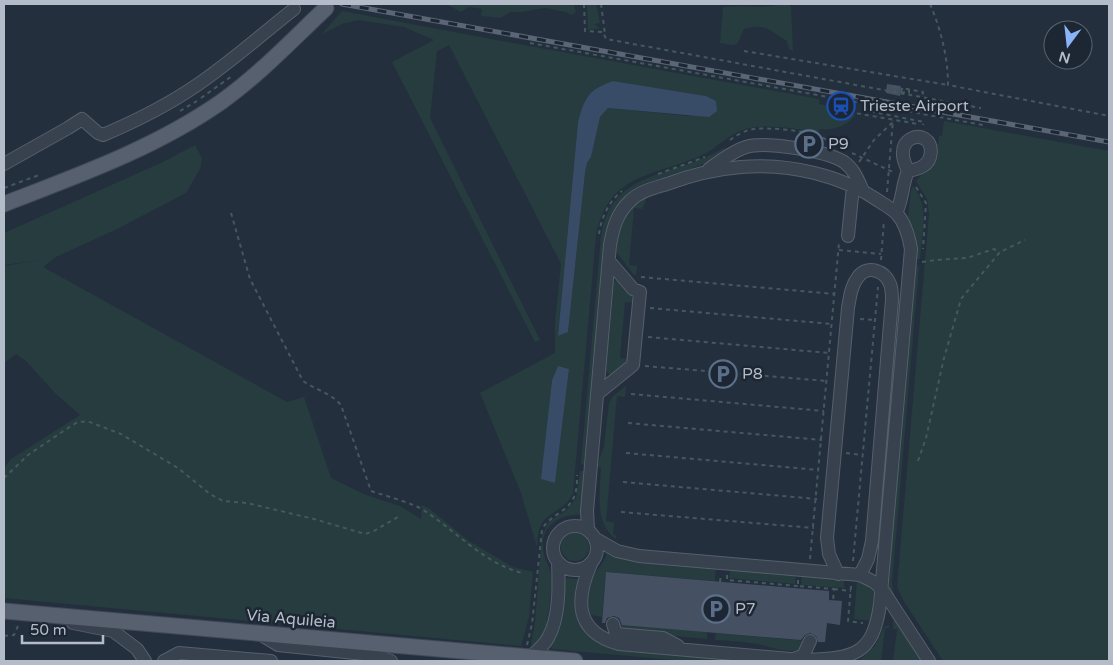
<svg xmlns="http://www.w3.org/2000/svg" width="1113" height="665" viewBox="0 0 1113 665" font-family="'Varela Round',sans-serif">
<rect width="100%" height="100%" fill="#242f3e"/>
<path fill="#263c3f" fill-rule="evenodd" d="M448,4H574L576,12L572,15L566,12L545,8L522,12H511L500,18L481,16L482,9L469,7L461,12L448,5Z
M587,4H596L600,23L594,24L600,28L588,30Z
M787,4H789L791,7L793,51L789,49L787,41C768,30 768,23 744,29L737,44L731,45L720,43L723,7L742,6L761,7Z
M342,11L513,43L819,99V104L845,109L844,113L855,115C848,126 832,131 820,129L818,133C797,129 772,124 750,128C732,131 720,146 704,154C656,177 608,171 596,236L573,493C566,510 551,510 542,523C538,530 537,539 537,547L521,493L480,393L555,353V322L561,264L449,45L437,51L430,118L540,340L535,342L392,62L434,40L404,27L358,20L342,24L322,34ZM613,81L706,96L689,116L608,108L600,117L591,157L587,163L585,173L568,332L558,336L578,122L586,99ZM558,366L569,369L555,483L542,479L552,380Z
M944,121L1109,151V661H943L903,600L897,587L929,214L927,199L916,181C927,169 942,163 937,145L938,144L939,136H942Z
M195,145L202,158L200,169L186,193L117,229L56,257L43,267L287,402L304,397L331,478L366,495L400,506L421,519L422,505L430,509L469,541L513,567L533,572L529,617L521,646L4,598V468L11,459L80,415L55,393L25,360L16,354L4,363V266L39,260L4,265V233L163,162Z
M723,148L730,150L707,163L641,185C614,201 607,218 604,248L584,465L581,464L600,247C601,237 602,226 606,217C624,170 686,173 723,148Z
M913,186C930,208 922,233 920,259H917V245L915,234L908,216L911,191Z
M645,199L646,201L642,209L634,208L629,265L637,266L636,275H634L617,253C616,230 624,210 645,199Z
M916,265L919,267L892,583L894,596L888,587Z
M617,280L631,295L634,303L625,302L620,358L629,359L628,361L612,376L606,371L614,282Z
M626,386L625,397L617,396L606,521L614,523L613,534L616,536V539C594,524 600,491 601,468L597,466L604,447L609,403L613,396Z
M580,471H584L583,515C562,513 540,525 543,549C544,559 551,568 552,578C552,589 548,626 543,635C541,640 537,643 533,645L531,644L535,622L542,536L549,521L564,512L572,504L576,498Z
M561 547a14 14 0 1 1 28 0a14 14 0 1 1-28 0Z
M607,551L796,573L795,584L729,578L730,569L716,567L715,581L606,572L602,617L591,615C586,605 588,586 594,575C599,567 606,561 607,551Z
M802,573L844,579V588L801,585Z
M564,578L578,579C574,615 577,637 614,649L754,661H685L552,649L551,648L560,626Z
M857,579L874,589L872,621L854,619Z
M897,620L923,661H893L897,629H893V622Z
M620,624L707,632V639L630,632L622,629Z
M889,625V628H885L881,661H859L875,646L884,627Z
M716,633L807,641L805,647C788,657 770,645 751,643C739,641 727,641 715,640Z"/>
<path fill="#394c67" d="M613,81L706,96L716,101L717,111L709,117L608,108L600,117L591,157L587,163L585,173L568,332L558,336L578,122C585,96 589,90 613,81Z
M558,366L569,369L555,483L541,479L552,380Z"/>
<path fill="#455162" d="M887,84L901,86L900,96L886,93Z
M606,572L829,591V600L842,601L840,625L827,623L825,642H818L816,636L810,633L805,635L801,640L622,625L619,618L614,616L607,618L605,623H602Z"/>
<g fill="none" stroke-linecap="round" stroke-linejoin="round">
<g stroke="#565f6c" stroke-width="14">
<path id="minor" d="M4,164L68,128L82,119L98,133L103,135C136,121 168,105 197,85C231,62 262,34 294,9
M709,169C720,161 733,151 746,147C765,141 827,151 844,162C854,169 858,180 863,191
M896,213C903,200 902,184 908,171C913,170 919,169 923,166C932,161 934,145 925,139C915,133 903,141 903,152C902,159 906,165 908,171
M848,236L853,186
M597,394L633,365L640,292L633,289L609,261
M553 548a22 22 0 1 1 44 0a22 22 0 1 1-44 0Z
M588,529L587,511L610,245C613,228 617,213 630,201C640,191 654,188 667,184C691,175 716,169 741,167C789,163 842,175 882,203C887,206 893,210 897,214C906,224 909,237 911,249L880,604C873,656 853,658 806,660
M596,539L617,551L639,556L860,575L874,582L882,589L929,661
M591,564C575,600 575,632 619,644L813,661
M838,574L829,554L827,538L848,308C850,297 851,286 858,277C868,264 885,271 890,284C892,289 892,295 892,300L872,541L868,559L860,575
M73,623L113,631L137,649L145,661
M613,624L616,634L663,638L678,646
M260,634L278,645L374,655L391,661
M529,658C536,652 544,646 548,638C560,617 559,585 558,562
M796,658L803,656L810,641
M164,661L179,653L271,661"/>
</g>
<g stroke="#414a57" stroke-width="17">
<path id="major" d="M4,204C79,175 155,148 221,102C259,75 292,40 326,8
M4,611L575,661"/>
</g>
<path stroke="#44595c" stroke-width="2" stroke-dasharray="4 4" stroke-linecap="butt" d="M584,4L585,31L603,32L606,39L981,108
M601,4L605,34
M893,4H919
M930,4C941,30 948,57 948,85L1109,116
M530,43L983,125
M744,51L948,85
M894,87L903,89
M901,92L902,88L923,92L922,98
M901,92L909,93V90H907
M201,98L232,76
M870,105L869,111L924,122L923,125
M180,111L197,101
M849,112L918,124
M730,140C737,135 745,130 754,129C769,127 806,131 819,136C825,139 831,142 837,145
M852,153L895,173
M859,162L874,140L893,122
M658,174L705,157
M916,187L926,203L923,249
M4,188L39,175
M887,192L893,120
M231,213L250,279L303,381C316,390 331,393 341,405L371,491C386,496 413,503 425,511C458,533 484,563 522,573
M599,234C601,218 609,201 622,191
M839,250L881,254
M881,260L884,220
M922,262L936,260L967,258L994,249L1000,252
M641,277L835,294
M650,308L832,324
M860,319L875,320
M648,337L829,353
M645,366L827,381
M631,394L824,411
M628,423L822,440
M626,453L819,470
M846,453L863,455
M918,461L926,438L944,358L961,299L1000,252L1025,240
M4,478L28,455L62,432L76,423L87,421L121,434L178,468L210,494L223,501L247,503L314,519L365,534L374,531L398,517
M623,482L817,499
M621,512L814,528
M810,559L839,243
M853,561L878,287
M727,575V580L798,586
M798,580V586L834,589L833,601
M720,582L721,574
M851,586L848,621L863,623
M834,589L851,591
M4,636L14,635L18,626
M527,645L532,624L542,530C548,516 566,513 573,499C577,492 577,483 577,475"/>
<use href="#minor" stroke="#38414e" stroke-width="12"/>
<use href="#major" stroke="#56606e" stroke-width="15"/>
<g stroke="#5a6575" stroke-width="5">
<path id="rail" d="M342,4L1109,142"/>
</g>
<use href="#rail" stroke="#1d2633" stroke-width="3" stroke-dasharray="9" stroke-linecap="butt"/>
</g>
<defs>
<g id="station-ring" transform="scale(1.4375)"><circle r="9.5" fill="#1d2633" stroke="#1a4fb4" stroke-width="1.5"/><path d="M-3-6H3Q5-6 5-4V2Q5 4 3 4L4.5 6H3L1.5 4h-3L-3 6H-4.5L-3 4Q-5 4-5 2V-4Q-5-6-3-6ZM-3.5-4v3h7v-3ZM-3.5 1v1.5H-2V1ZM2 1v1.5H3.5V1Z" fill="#1a4fb4"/></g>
<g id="parking-ring" transform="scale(1.4375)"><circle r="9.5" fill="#1d2633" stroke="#5c6f8a" stroke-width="1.5"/><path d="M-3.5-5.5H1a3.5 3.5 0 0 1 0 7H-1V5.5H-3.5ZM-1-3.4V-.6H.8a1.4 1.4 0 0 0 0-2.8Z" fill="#5c6f8a"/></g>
</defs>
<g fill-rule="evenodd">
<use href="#station-ring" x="841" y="106"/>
<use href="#parking-ring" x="809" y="144"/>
<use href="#parking-ring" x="723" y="374"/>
<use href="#parking-ring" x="716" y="609"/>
</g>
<g text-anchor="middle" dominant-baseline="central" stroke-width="5" stroke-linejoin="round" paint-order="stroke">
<g font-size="16" fill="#b4bcc9" stroke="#1d2633" text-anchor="start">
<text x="860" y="106">Trieste Airport</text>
<text x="828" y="144">P9</text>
<text x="742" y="374">P8</text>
<text x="735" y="609">P7</text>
</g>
<g font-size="16" fill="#b4bcc9" stroke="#1d2633">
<text transform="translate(291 619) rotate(5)">Via Aquileia</text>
</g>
</g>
<rect width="1113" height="665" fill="none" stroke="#b4bcc9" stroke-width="10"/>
<g transform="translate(1068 45) rotate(195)"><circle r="24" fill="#1d2633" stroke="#59626f"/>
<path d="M0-4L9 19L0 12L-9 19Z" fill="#8ab4f8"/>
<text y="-8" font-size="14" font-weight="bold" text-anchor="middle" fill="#b4bcc9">N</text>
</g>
<path d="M22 635v8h81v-8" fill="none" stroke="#b4bcc9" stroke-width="2.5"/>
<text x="30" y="635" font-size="15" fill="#b4bcc9" stroke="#1d2633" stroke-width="4" paint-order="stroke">50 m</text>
</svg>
